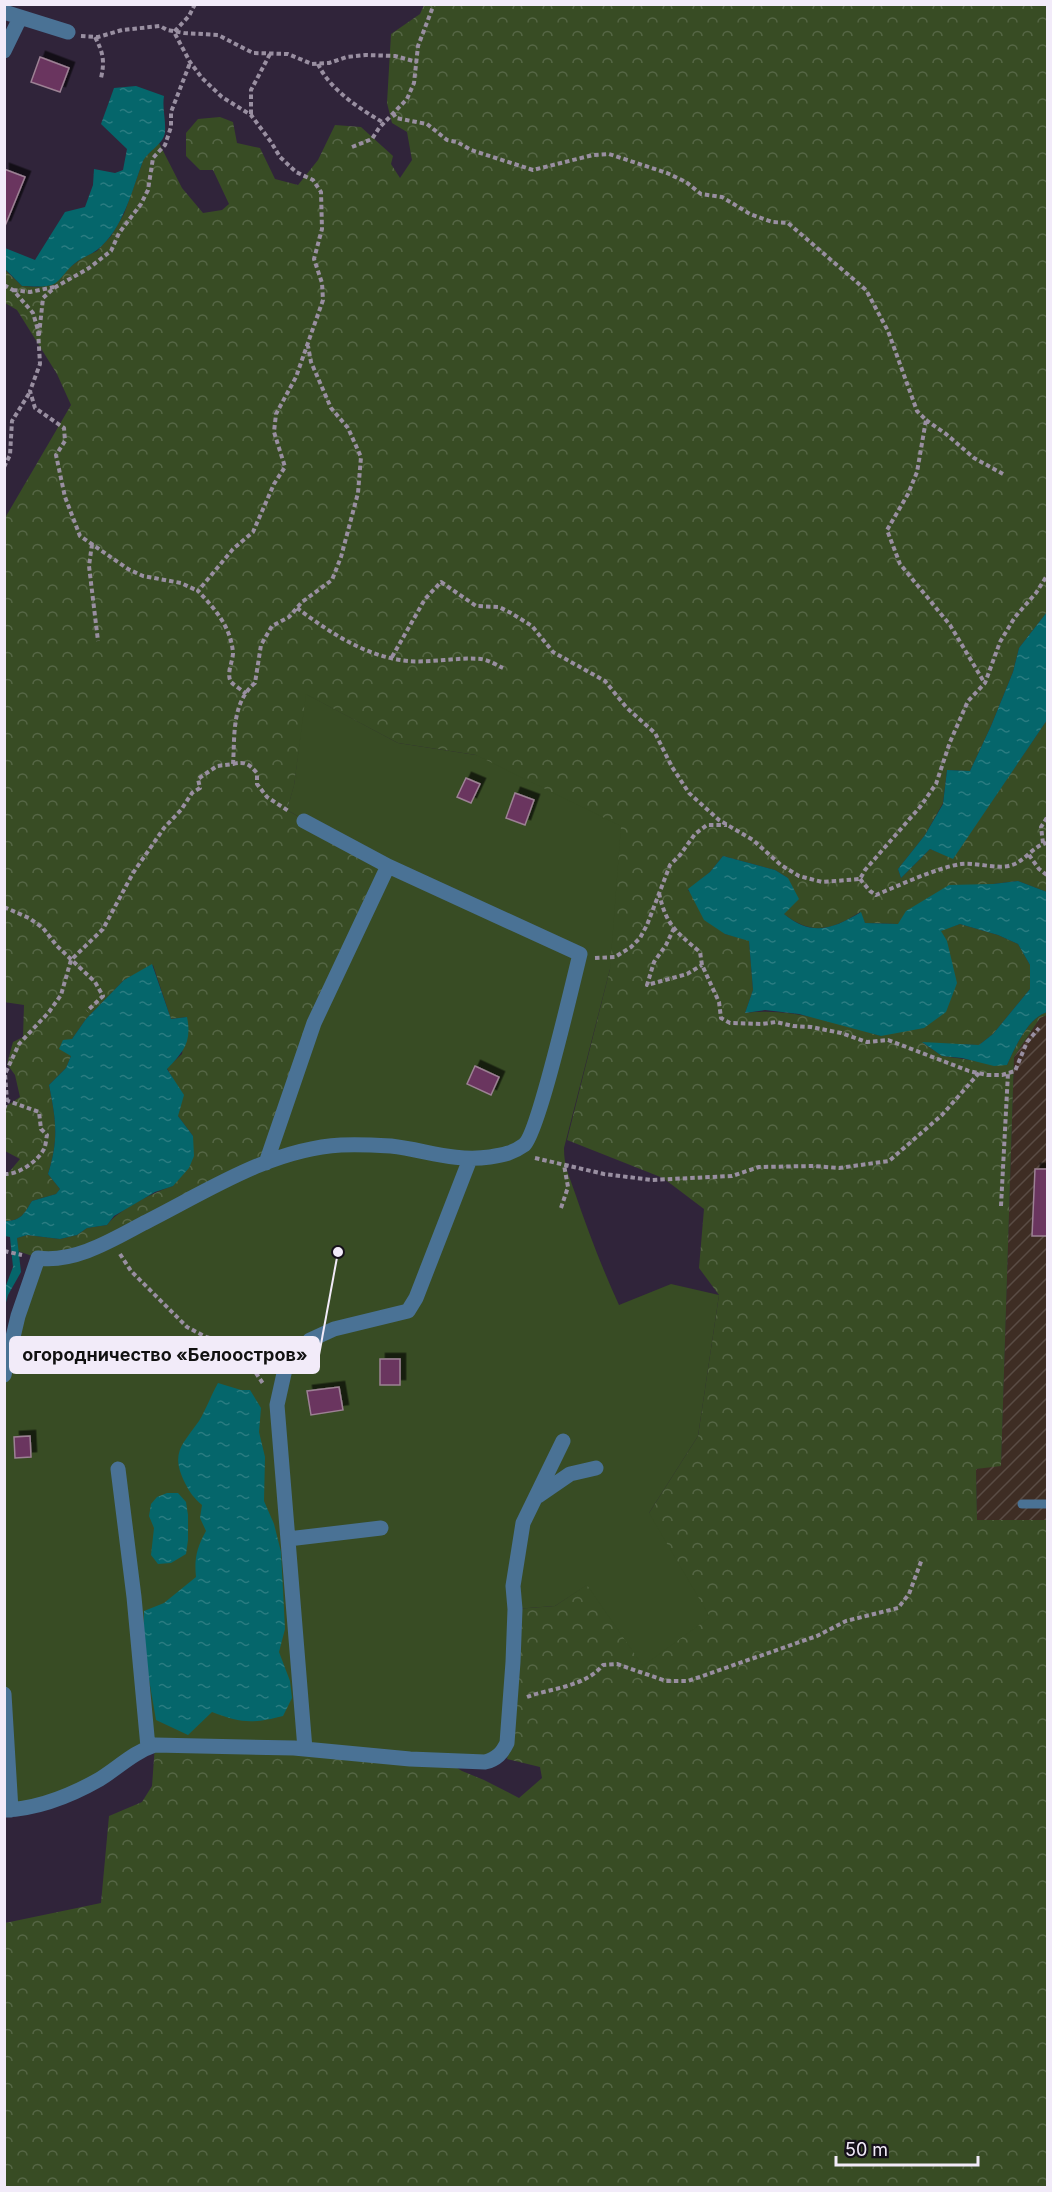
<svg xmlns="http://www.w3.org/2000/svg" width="1052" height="2192" viewBox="0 0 1052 2192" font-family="Inter,sans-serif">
<defs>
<pattern id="industrial-furrows" width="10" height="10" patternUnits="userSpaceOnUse" patternTransform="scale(1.5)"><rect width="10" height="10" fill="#3e2d24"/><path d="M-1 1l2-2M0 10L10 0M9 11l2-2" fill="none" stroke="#5a4c45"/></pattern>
<pattern id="forest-crowns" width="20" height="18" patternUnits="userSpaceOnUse" patternTransform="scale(1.5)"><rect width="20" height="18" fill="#384c24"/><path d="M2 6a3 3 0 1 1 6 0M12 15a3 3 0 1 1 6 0" fill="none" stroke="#556645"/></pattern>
<pattern id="water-ripples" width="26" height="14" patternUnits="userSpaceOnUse" patternTransform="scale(1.5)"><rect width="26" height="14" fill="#05666b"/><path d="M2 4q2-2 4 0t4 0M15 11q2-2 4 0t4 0" fill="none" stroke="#2a7c81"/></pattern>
<filter id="shadow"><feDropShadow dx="5.5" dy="-5.5" stdDeviation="0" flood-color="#0009"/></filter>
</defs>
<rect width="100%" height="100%" fill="#30243a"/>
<path fill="url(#industrial-furrows)" d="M1047,1015V1593L977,1520L976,1469L1001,1465L1014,1057L1040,1018Z"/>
<path fill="url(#forest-crowns)" d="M424,5H1047V612L1019,648L1013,672L991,726L970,771L947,770L943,803L925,835L898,869L901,878L930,849L953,858L1047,720V892L1018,881L993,884L899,924L865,923L860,912C832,930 812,936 784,914L788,878L775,870L723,856L710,872L688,890L725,934L749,940L753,990L745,1013C791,1007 838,1023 881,1036L941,930L960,924L998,935L1018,944L1030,965V989L993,1034L979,1045L923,1043L942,1056L1007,1065C1016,1046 1027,1019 1047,1012V1015L1040,1018L1014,1057L1001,1466L976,1469L977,1520H1046L1047,2187H5V1923L101,1903L109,1816L142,1802L152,1786L155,1745L454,1766L462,1771L484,1780L519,1798L542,1778L540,1767L507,1759L510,1745L515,1609L555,1606L586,1585L649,1513L698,1436L719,1295L699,1268L704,1209L663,1178L567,1140L610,969L476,755L398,743L307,695L294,786L287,810L382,864L268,1159L113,1239L35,1257L18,1251L17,1238L27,1235L60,1239L77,1235L87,1228L107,1225C118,1210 154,1192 173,1186L193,1136L178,1116L174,1081L167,1068L182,1054L187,1017L171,1019L153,965L124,980L86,1019L72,1039L71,1056L66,1068L49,1085C56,1120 59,1139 48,1174L60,1189L56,1194L32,1201C24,1214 21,1221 5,1221V1177L20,1159L5,1151V1107L20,1097L15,1075L7,1064L13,1042L23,1037L24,1005L4,1002L5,518L71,405L57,374L17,310L5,303L4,269L22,286L38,287L54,284L69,268L82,258L97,251L111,236L124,214L144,158L159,143L182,188L203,213L222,210L229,204L213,170H200L186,156V133L198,119L220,117L233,122L237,143L260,148L275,179L298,185L318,160L335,125L361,127L393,156L391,164L400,178L412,160L407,132L392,123L387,103L391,34L420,14Z"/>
<path fill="#384c24" d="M306,694L398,743L476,755L621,826L610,969L564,1148C564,1167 569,1175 575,1193C588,1231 602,1268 619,1305L671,1284L719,1295L698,1436L649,1513L710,1617L643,1666L587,1585L555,1606L515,1609L507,1743L494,1760L155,1745L102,1778L11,1808L4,1694V1372L35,1257L59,1259L268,1159L382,864L287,810L294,785Z"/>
<path fill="url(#water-ripples)" d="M136,86L164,96C162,108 166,120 165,132C164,144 148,151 143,161C132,190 123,230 97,250C90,255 81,258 74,264C67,269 61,280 54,284C45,288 32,286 22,286L5,269V248L35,260L65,212L85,207L93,185L94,169L115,173L123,170L127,149L101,124L114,88Z
M1047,612V720L953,859L930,849L901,878L898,869L925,835L943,804L947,770L970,771L991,726L1013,672L1019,648Z
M723,856L775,870L788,878L799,899L784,914C812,937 833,929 861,912L865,923L898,924L906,911L949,885L993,884L1018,881L1047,892V1012C1027,1019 1016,1046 1007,1065L994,1066L962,1058L942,1056L922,1042L979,1045L993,1034L1030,989V965L1018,944L998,935L960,924L941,931L947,941L957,983L946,1012L924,1028L881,1036L799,1014L765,1010L745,1013L753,990L749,941L725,934L704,920L688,889L710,872Z
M152,964L171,1019L187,1017C192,1042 184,1051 167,1069L184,1095L178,1116L193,1136L194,1156L189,1168L173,1186L155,1192L114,1216L107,1225L87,1228L77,1235L60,1239L27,1235L17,1238L21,1272L8,1295L5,1306V1288L13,1267L10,1237L5,1236V1221C21,1221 24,1214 32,1201L56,1194L60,1189L48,1174C59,1139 56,1120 49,1085L66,1068L71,1056L59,1049L63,1040L72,1039L86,1019L124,980Z
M218,1383L241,1390H250L261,1408L259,1432L265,1457L264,1501L274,1524L281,1552L285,1629L279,1652L290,1681L292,1698L283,1716C252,1724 241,1723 212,1712L188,1735L156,1720L144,1650V1611L164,1603L196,1577C194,1559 197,1547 206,1531L200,1518L202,1505C194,1498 190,1493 185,1483C170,1453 182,1445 199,1421C206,1410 211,1395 218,1383Z
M167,1493H178L186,1502L188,1515V1540L186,1554L171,1563L158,1564L151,1555L154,1528L149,1516L151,1504L157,1497Z"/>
<path fill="#6b345e" stroke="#9c8194" stroke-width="1.5" filter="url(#shadow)" d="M40,57L69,68L60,92L31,82Z
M4,169L25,177L5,226H4Z
M466,778L480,784L471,803L457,797Z
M515,793L534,800L525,825L506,818Z
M475,1066L499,1077L491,1095L467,1084Z
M1035,1169H1047V1236H1032Z
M380,1359H400V1385H380Z
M339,1387L343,1410L311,1415L307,1391Z
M30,1436L31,1457L15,1458L14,1437Z"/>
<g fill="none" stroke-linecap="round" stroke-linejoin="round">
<path stroke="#998fa1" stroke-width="4" stroke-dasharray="4.5 3" stroke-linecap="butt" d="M195,4L189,16L174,32L190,62L202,78L222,97L251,115L271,142L280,157L296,172L313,180L321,192L322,229L314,259L322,283L323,300L296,377L276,414L274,432L285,467L274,484L253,532L233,549L198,591C215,609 231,627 233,653C233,661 226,674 231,682C235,686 242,690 246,694
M81,36L98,37L122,30L160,26L167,30L184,33L218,35L253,53L288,54L312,64L329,63L347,57L366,55L395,56L417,62
M95,37C103,52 105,61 101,78
M318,64C330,90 360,109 384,123
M393,113L396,118L427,124L447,140L457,142L471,150L533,170L593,155L609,154L667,173L686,182L701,194L722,197L750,214L772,222L788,223L866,290L888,331L917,411L926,420L917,472L908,494L887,530L900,564L950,625L984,682
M251,114V90L270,54
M352,147L372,139L379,128L407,99L414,83L418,46L434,4
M4,285L13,290L33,313L38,330L40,364L30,391L35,408L64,428L65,441L56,455L65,497L80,536L128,569L143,576L181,583L198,591
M13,290L30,292L54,287
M39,335L43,298L54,288L89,268L111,251L119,233L141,204L148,190L153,158L165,145L171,127V112L190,63
M926,420L946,434L974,458L1003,474
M4,467L10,455L12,421L30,392
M92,544L89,566L98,641
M297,608C329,632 366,657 408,661C432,663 457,657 481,659C489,660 496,665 503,668
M392,657L425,599L441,582L476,606L499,607L511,613L532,626L553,652L605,681L626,707L655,733L672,767L689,793L719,820L753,840L781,865L799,876L822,882L860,879L865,870L920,807L936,784L950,742L968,701L985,683L1000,642L1015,617L1036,593L1048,574
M233,764C245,761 249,764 257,773V784L267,797L290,812
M1043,843L1041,827L1048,816
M1029,855L1039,869L1048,876
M860,879L870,891L876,895C900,885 936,868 961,864C976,862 998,870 1012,865C1025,861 1035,844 1048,843
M659,893C666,925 676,932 700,952L702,965L719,1002L721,1018L730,1023L762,1024L776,1022L793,1026L811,1027L841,1033L867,1042L888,1040L969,1071L987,1075H1002L1015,1071L1027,1042L1039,1028
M4,907L29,918L43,928L57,946L95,982L103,996L87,1011
M674,928L666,945L654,962L647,985L687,974L702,965
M595,958L615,957L631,947L640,938L647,925L670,865L680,855L695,834L707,825H727
M4,1109L7,1101L5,1074L19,1044L49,1012L61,995L71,960L103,929L133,873L164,828L181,810L192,793L200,788L198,779L217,766L233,764C235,737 231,703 255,683L261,645L272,626L289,617L302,602L332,580L341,557L358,493L361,457L348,428L331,408L311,362L308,346
M535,1158L604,1174L652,1180L732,1176L759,1167L814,1166L839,1168L889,1161L942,1115L979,1073
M4,1174C18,1175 37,1162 44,1149C46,1145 46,1139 47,1135L41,1129L39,1112L8,1101
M1001,1206L1008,1073
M561,1208L568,1187L564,1165
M4,1251L22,1255
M120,1254L131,1271L187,1327L206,1337L222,1341L241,1350L253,1360L254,1370L264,1385
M527,1697C551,1688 585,1687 603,1665L617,1664L666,1681H688L817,1636L846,1621L898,1608L909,1594L922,1559"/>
<path stroke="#4a7295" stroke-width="9" d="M1022,1504H1048"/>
<path stroke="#4a7295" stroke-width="15" d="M4,12L68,32
M4,51L20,18
M266,1163L314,1023L388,866
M4,1375L18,1316L38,1258C75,1263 112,1240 144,1223C206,1192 270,1149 341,1145C357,1144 375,1145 391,1146C426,1150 453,1162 490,1157C503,1155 513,1153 524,1145C538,1134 573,982 580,954L388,866L304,821
M118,1469L134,1597L148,1747
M538,1496L570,1474L596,1468
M288,1539L381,1528
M4,1694L11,1810
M305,1749L277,1405L285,1369L310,1340L334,1329L408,1311L416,1298L470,1159
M4,1810C37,1809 72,1795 100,1779C119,1767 134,1752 155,1745L294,1748L410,1759L485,1762C497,1759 502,1753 507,1743L513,1662L515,1609L513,1586L523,1523L563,1441"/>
</g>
<path fill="none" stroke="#f2ebf9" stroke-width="2" d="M338 1252L319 1355"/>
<circle fill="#f2ebf9" stroke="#15101a" stroke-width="2" cx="338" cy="1252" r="6"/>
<rect fill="#f2ebf9" stroke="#f2ebf9" stroke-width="2" x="10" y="1337" width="309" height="36" rx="6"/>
<g font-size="18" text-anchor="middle" font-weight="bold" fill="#111">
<text x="165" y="1361">огородничество «Белоостров»</text>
</g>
<rect width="1052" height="2192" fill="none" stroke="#f2ebf9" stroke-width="12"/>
<path d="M836 2156v9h142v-9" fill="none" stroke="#f2ebf9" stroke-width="3"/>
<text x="845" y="2156" font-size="18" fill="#f2ebf9" stroke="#15101a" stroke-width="4.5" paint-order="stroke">50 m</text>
</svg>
